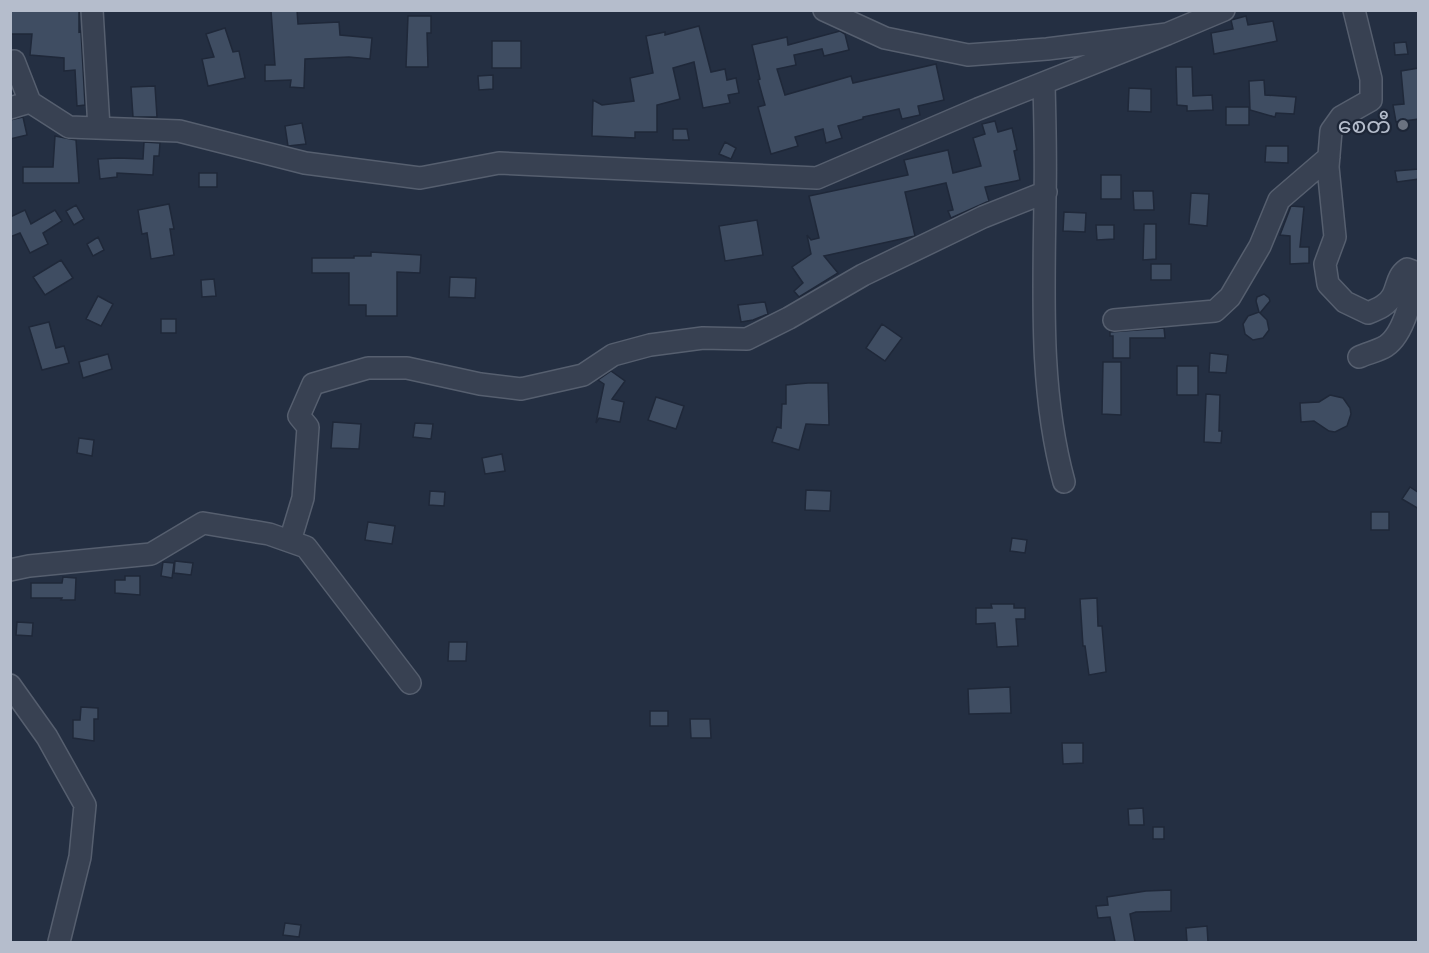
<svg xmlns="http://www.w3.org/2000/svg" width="1429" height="953" viewBox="0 0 1429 953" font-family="'PT Sans Narrow','Noto Sans Myanmar',sans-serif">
<rect width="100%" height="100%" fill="#242f42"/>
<path fill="#3f4d62" stroke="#1f2839" stroke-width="1.5" d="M10,10H79V32L81,31L85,105L77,106L75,70L64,71V58L30,55L32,34H10Z
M297,10L298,24L339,22L340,35L372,38L370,59L349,57L305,59L304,88L290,87L291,80L265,81V65H275L271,11Z
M408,16H431V33H427L428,67H406Z
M1246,16L1248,25L1273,21L1277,41L1214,54L1211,33L1233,29L1231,20Z
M699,26L711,72L725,69L727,80L736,78L739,93L728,95L730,103L703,108L694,62L673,68L680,99L657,105V132H635V138L592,136L593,100L602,105L634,101L630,78L653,73L646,36L665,32V35Z
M225,28L233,52L239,51L245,78L208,86L202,59L214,57L206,34Z
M840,31L845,34L849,50L824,56L822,49L794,55L796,65L777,69L785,95L851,76L853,83L936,64L944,100L918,106L920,115L902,119L899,109L863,117V119L838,126L842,138L826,143L823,129L795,137L798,146L771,154L758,107L765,105L758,80L760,79L752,45L787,37L788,45Z
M492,41H521V68H492Z
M1406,42L1408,54L1395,55L1394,43Z
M1176,67H1192L1193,96L1212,95L1213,110L1187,111V106L1177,105Z
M1419,68V119L1396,122L1393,105L1404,104L1401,71Z
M493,75V89L479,90L478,76Z
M1264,80L1265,95L1296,97L1294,114L1276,113L1275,117L1250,110L1249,81Z
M155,86L157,117H133L131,87Z
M1129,88L1151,89V112L1128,111Z
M1226,107H1249V125H1226Z
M23,117L27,135L10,139V120Z
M995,121L998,132L1012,128L1017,150L1014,151L1020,180L985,187L989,201L951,218L948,211L953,210L946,183L905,192L915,236L824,256L838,273L799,297L794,291L803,283L792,267L811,254L807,235L811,240L819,238L809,196L908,175L904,160L948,150L953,173L981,166L973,138L985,134L982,124Z
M302,123L306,144L288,146L285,126Z
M673,129H687L689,140H673Z
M55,136L76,140L79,183H23V167H53Z
M144,142L160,143L159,156H154L153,175L117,173V177L100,179L98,159L118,158L143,159Z
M725,142L736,148L731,159L719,154Z
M1266,146H1288V163L1265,162Z
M1419,169V179L1397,182L1395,171Z
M199,173H217V187H199Z
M1101,175H1121V199H1101Z
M1133,191H1153L1154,210H1134Z
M1191,193L1209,194L1207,226L1189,224Z
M169,204L174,229H170L174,255L151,259L147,233L142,234L138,210Z
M76,205L84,219L74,225L66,211Z
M1291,206L1304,207L1300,247H1309V263L1290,264V236L1280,235Z
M25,210L31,224L55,210L62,221L43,233L48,244L30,253L20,233L10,237V217Z
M1064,212L1086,213L1085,232L1063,231Z
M757,220L763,255L725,261L719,226Z
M1144,224H1156V259L1143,260Z
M1096,225H1114V239L1097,240Z
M98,237L104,250L93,256L87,244Z
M371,252L421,255L420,273L397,272V316H366V305H349V273H312V258H354V256H371Z
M61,260L73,278L45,295L33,277Z
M1151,264H1171V280H1151Z
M450,277L476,278L475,298L449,297Z
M214,279L216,296L202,297L201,280Z
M1264,294L1269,298L1270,301L1260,313L1267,320L1269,330L1263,338L1253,340L1245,334L1243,324L1248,316L1259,312L1256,301L1257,297Z
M98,296L113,304L101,326L86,319Z
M765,302L768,314L753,320L741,322L738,305Z
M161,319H176V333H161Z
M49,322L56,348L64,346L69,363L42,370L29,327Z
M882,324L902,338L885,361L866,348Z
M1164,328L1165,338H1130V358H1113V336H1110V332Z
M1210,353L1228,355L1226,373L1209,372Z
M108,354L112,369L83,378L79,362Z
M1103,362H1121V415L1102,414Z
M1177,366H1198V395H1177Z
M611,371L625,381L612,399L624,402L620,422L599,418L596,423L604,384L598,380Z
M808,383H828L829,425L806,424L799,450L772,442L777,427L781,428L782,404H786V385Z
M1206,394L1220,395L1219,431H1222L1221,443L1204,442Z
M1330,395L1343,398L1350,408L1351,414L1347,426L1335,432L1329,431L1314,421L1301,422L1300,403L1319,402Z
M656,397L684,406L676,429L648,420Z
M333,422L361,424L359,449L331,448Z
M415,423L433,424L431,439L413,437Z
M79,438L94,440L92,456L77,453Z
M502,454L505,471L485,474L482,458Z
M1410,487L1419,493V509L1402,499Z
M806,490L831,491L830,511L805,510Z
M430,491L445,492L444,506L429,505Z
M1371,512H1389V530H1371Z
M368,522L395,526L392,544L365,540Z
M1012,538L1027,540L1025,553L1010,551Z
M175,561L193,563L191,575L174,573Z
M163,562L174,563L172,578L161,576Z
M125,576H140V595L115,593V580H125Z
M63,577L76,578L75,600H61L62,598H31V583H62Z
M1097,598L1098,626H1102L1106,672L1089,675L1085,646H1083L1080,599Z
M991,604H1014V608H1025V619H1016L1018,646L997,647L995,623L976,624V608H992Z
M17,622L33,623L32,636L16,635Z
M449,642H467L466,661H448Z
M1010,687L1011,713L969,714L968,689Z
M81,707L98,708V719H94V741L73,738V720H80Z
M650,711H668V726H650Z
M690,719H710L711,738H691Z
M1062,743H1083V763L1063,764Z
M1143,808L1144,825H1129L1128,809Z
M1153,827H1164V839H1153Z
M1171,890V911L1136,912L1130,914L1135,942H1115L1110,917L1098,918L1096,906L1108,905L1107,897L1146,891Z
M285,923L301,925L299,937L283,935Z
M1207,926L1208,942H1187L1186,928Z"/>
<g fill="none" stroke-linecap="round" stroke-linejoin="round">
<g stroke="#565f6f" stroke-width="24">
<path id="minor" d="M92,10L99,128
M824,10L885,38L968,55L1047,49L1167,34L1224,10
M1354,10L1371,79V100L1341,117L1331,131L1328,167L1335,237L1325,264L1328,284L1345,302L1368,313C1378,309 1388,305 1393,295C1398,285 1397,276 1407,269L1415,272C1414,293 1404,334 1386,346C1378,351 1368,353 1359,357
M10,62L14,61L30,102L69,127L179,131L305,163L420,178L499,163L817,178L978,109L1167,34
M1044,84C1045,122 1046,160 1045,198C1044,293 1039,390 1064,482
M10,108L30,102
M1114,320L1215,311L1230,297L1260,246L1279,200L1329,157
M290,541L303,498L308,427L299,416L313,384L368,368H407L480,384L521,389L583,375L613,355L650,345L703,338L747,339L789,318L863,275L983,217L1046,192
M10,570L29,566L151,554L203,523L269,534L306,547L410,683
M10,685L47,737L85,805L80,857L59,942"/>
</g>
<use href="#minor" stroke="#384152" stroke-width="21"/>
</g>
<circle fill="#6b7280" stroke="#1d2637" stroke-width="2" cx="1403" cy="125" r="6"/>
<g text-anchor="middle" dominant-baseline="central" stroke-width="4.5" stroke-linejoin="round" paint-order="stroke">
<g font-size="22" fill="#b5bdcc" stroke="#1d2637" text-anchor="end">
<text x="1391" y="125">စေတီ</text>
</g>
</g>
<rect width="1429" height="953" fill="none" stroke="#b5bdcc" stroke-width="24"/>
</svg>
